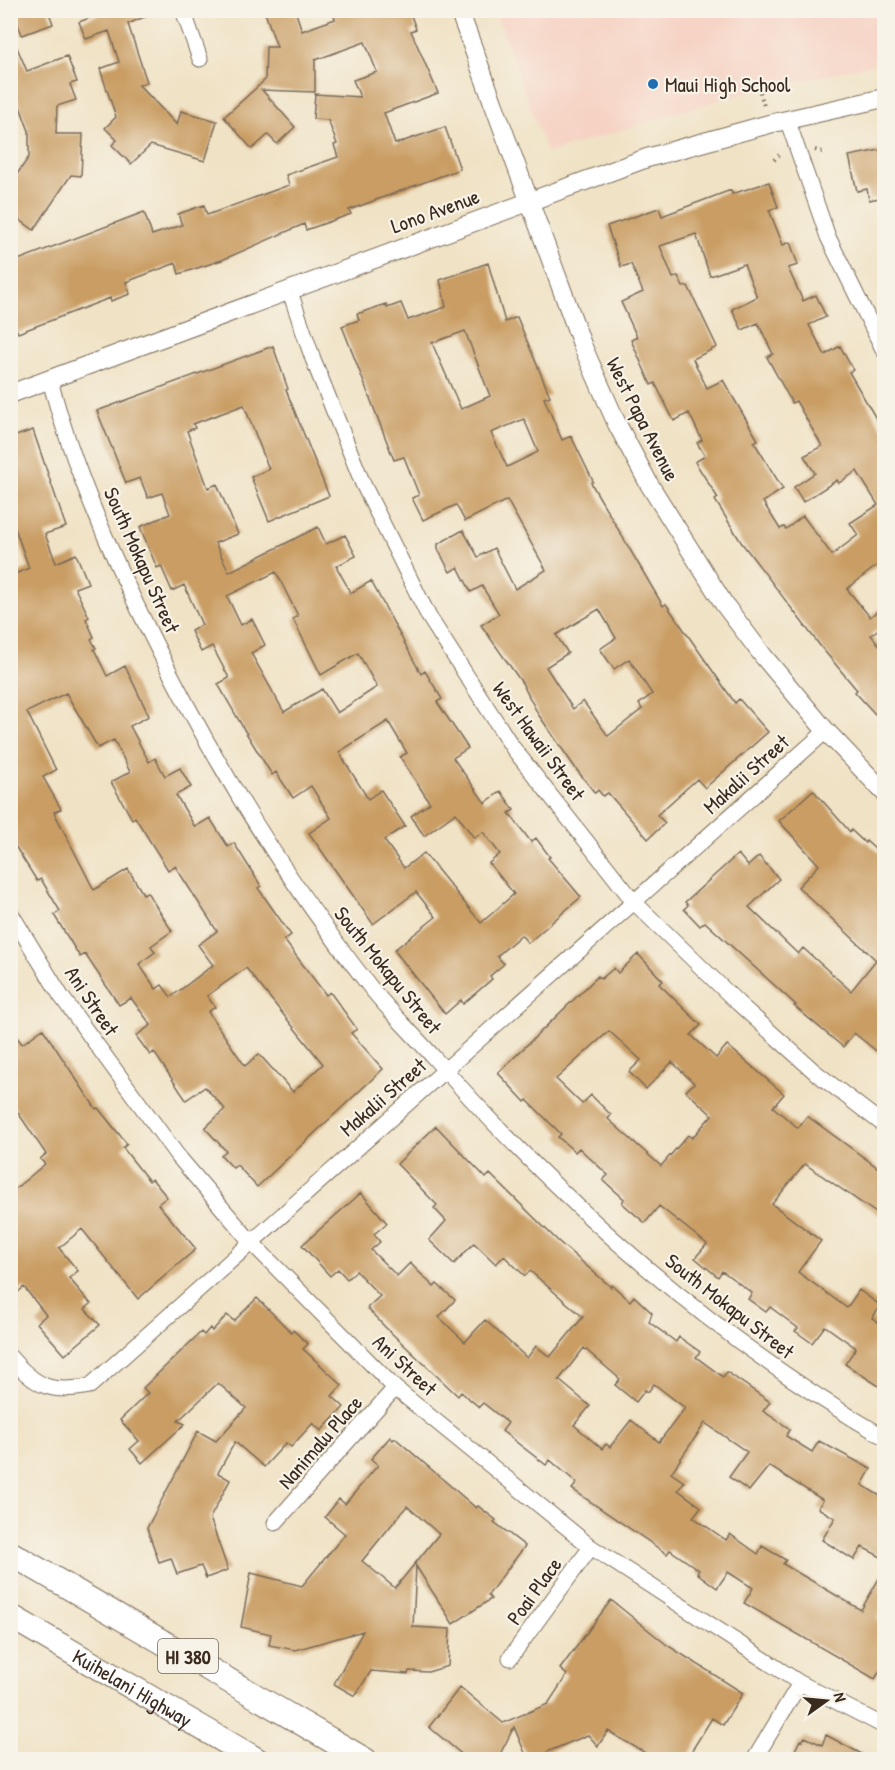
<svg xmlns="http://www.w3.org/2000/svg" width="895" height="1770" viewBox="0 0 895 1770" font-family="'Patrick Hand',sans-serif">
<rect width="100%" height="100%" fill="#f7f3e8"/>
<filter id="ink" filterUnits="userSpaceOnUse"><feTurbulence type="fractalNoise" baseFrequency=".0167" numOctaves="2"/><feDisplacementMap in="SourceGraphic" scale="12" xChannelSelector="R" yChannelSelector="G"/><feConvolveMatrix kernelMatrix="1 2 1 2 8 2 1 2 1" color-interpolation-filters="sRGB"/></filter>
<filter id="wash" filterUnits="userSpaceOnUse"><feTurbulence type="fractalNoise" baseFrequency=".008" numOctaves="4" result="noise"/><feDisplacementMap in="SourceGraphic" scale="24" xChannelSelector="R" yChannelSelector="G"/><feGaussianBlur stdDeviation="1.35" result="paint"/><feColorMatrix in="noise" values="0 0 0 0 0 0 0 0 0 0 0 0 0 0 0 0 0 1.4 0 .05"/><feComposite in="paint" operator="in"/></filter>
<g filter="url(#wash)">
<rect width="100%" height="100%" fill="#f0e2c5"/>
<path fill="#f6d2c3" d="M495,11H884V62L729,97L547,153Z"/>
<g id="blocks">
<path fill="#c99d64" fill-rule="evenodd" d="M12,10H48L53,24L22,35Z
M99,10H160L128,24L147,82L139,85L177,125L181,111L217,121L205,161L151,145L131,164L112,145L117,140L105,128L116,117L100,69L119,62L109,31L86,39L79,22L100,14Z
M264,10H295L302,31L335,19L332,10H409L416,29L411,31L438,93L384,113L395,144L445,127L460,169L349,210L351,214L306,230L304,224L222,260L179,274L176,263L126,282L130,294L111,301L110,298L18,333L15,326L10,327V263L144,212L152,235L182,225L178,214L204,205L207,215L289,185L286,175L338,157L334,145L337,144L328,120L313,119L315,94L360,97L353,80L377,72L365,42L315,60V92L262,90L295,127L277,144L268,135L252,149L224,117L265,80L266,47H277Z
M10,31L27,71L67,56L77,82L70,84L76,100L57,106L56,134H83L81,176L71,175L34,230L10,213V184L29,157V131L10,80Z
M885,149V197L869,200L867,189L857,191L849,156Z
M769,182L778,207L769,210L783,245L790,242L798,265L788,268L803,301L816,295L826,317L809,325L825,355L840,346L853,370L849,372L885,434V559L847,589L870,617L885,605V624L871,635L885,652V705L875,714L855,692L857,690L821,647L741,542L715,500L718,498L695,462L705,456L697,443L702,440L689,413L674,421L655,383L651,385L631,340L637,337L621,302L643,292L631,264L621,267L607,226L659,208L662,216L731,190L732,194ZM696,234L710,276L744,264L757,297L732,309L742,330L758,323L773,354L767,357L792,403L796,401L822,446L804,456L815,473L794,487L803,502L837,480L839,483L857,471L878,505L850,523L858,535L832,555L803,516L786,529L784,527L780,529L763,502L783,489L754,442L758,440L723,380L707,388L693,359L717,347L688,286L683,287L678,276L673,278L660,246Z
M488,263L505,322L517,317L550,396L544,398L562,440L571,436L593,481L591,483L663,606L666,604L735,703L739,699L768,732L705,788L697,779L657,815L665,823L648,839L608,793L603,796L598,790L595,793L576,769L538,714L522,683L481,625L499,614L482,586L471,592L458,567L450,572L438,549V544L463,530L478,557L494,548L515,589L546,570L507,500L465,521L456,505L423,520L412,498L419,495L404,457L394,460L342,326L359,320L357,314L386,304L387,308L401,303L408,320L446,307L440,280ZM465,331L490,396L461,409L432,343ZM524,419L538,452L507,467L491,433ZM599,609L616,638L600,649L614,669L629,659L652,694L639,704L642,709L608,736L583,701L573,709L546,667L568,653L556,635Z
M273,346L288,389L286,390L329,496L269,521L251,477L269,469L244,405L193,424L195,428L187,431L208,488L217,484L238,534L215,543L229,572L318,527L326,544L345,535L356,556L336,566L351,593L371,581L421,674L425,671L442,699L437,702L468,748L453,758L485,803L501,791L514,810L509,813L531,842L536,838L550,857L548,858L581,897L528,943L521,935L497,956L504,964L490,976L492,979L463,1004L461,1000L445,1014L394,950L436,917L416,892L373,924L309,833L331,818L311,786L293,798L276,772L272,775L245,731L218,684L229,678L212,646L201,652L191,631L202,625L184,585L172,591L161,566L157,568L140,527L170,514L162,493L148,498L140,478L126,483L97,411ZM276,572L298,616L293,619L321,675L358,653L377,687L337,713L322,689L284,712L251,653L265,645L252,619L241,625L227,596ZM388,721L407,753L400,757L430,803L411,816L424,836L456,813L474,838L483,832L500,854L489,863L514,894L481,923L424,853L404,868L384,840L405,826L381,790L368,799L339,752Z
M33,430L66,527L45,534L56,563L76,554L88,583L75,588L89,617L86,619L94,637L91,639L96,648L94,649L107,676L125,666L149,716L130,726L149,762L155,758L165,776L180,768L191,787L176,795L195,827L210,818L228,847L234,843L261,886L258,888L291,935L284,940L326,995L330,992L357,1029L351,1033L383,1069L257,1187L237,1165L233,1168L221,1155L226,1151L205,1128L225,1109L205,1087L186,1100L154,1052L150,1055L136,1036L151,1025L131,998L119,1005L85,954L80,957L54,915L60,911L41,879L37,881L10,838V576L29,568L10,514V438ZM66,693L98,748L114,740L130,772L111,782L132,819L135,817L168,870L175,866L217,931L198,945L213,965L171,997L162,985L156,989L139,964L155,952L151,946L172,931L147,892L143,894L128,869L94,890L54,812L61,809L43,777L56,770L27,712ZM246,968L323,1064L293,1092L259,1054L245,1066L208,1012L215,1007L207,996Z
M813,790L850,832L851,830L865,843L866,841L885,858V1058L854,1033L843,1047L794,1006L796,1005L705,922L700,926L684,909L688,905L685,902L738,854L748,866L759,856L779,879L749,907L798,954L803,948L851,991L876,960L798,887L819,865L779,821Z
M638,954L663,981L659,984L701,1025L691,1035L716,1058L727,1045L784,1094L773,1107L798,1128L807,1116L885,1173V1219L805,1164L772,1204L821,1241L798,1272L847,1308L859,1290L881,1306L872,1318L885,1327V1390L845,1364L856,1348L825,1326L812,1343L795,1331L798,1328L770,1307L766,1312L748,1299L752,1293L722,1271L718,1277L695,1258L707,1244L659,1206L645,1223L622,1203L624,1199L603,1180L608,1175L579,1148L575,1152L558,1137L561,1134L527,1100L525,1102L498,1073L598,976L601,979L614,968L618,973ZM609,1031L641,1060L629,1072L646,1089L672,1062L694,1083L686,1091L712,1115L692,1138L688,1135L661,1166L608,1119L611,1115L591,1095L582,1104L556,1079Z
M10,1028L22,1044L43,1029L96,1109L98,1108L127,1144L123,1148L149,1181L152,1179L167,1197L158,1204L196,1249L138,1299L82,1229L59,1248L78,1271L69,1278L91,1304L85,1309L100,1325L65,1355L37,1323L46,1315L24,1287L10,1299V1193L45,1164L40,1159L46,1154L10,1101Z
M436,1126L486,1178L490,1174L558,1241L611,1287L612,1285L630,1301L634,1296L652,1313L649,1322L676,1342L679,1337L700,1352L696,1357L723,1377L727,1372L770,1402L763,1411L790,1429L786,1436L812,1452L819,1441L871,1469L862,1485L885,1499V1559L862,1547L854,1560L822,1540L835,1518L818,1508L823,1500L769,1466L749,1491L729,1477L747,1452L705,1423L671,1473L684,1482L678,1490L701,1507L693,1517L726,1540L730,1534L758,1554L762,1546L786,1560L783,1564L861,1610L885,1568V1605L877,1619L885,1624V1662L875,1679L744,1603L753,1588L728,1572L717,1588L697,1573L699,1570L670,1550L667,1554L572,1489L577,1483L550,1460L546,1465L502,1431L508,1423L483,1403L479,1407L461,1392L458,1396L385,1327L367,1308L380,1296L356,1271L347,1279L338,1269L330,1276L302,1245L361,1193L387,1223L374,1234L380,1242L371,1250L397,1276L410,1263L434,1287L437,1284L455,1300L439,1317L465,1342L485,1320L527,1358L536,1346L550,1357L583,1317L530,1271L525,1276L504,1256L496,1264L474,1243L454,1264L429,1240L446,1221L434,1208L437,1205L397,1164ZM584,1348L620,1379L615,1385L636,1402L645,1390L648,1392L654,1384L685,1408L659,1442L631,1420L610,1447L606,1444L602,1449L574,1425L590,1406L559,1380Z
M257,1298L291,1332L293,1330L308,1344L303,1349L342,1385L332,1396L344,1407L321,1431L313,1423L291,1447L286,1443L264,1467L235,1442L218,1473L230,1480L210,1518L228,1570L206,1578L201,1566L177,1574L171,1558L159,1562L147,1528L198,1431L216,1441L246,1408L218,1383L178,1421L185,1424L142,1463L130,1449L139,1441L120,1420L148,1393L143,1388L201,1332L204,1335L210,1328L212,1331L227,1315L234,1321Z
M390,1437L393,1440L395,1438L476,1508L478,1506L496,1520L494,1522L525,1546L488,1595L491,1599L453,1624L416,1566L413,1627L450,1629L448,1666L428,1672L409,1671L408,1674L371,1671L355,1696L334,1684L363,1631L295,1650L269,1645L271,1634L241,1627L251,1573L302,1586L345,1534L325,1517L339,1499L345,1504L378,1465L371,1459ZM407,1506L439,1534L395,1588L362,1561Z
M611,1600L667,1645L743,1693L723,1725L712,1718L686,1760H657L608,1731L598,1746L588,1735L547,1752L550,1760H528L514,1727L497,1760H476L466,1755L465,1757L429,1727L460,1687L503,1723L548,1704L567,1675L560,1669Z
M826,1735L873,1760H790L800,1740L802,1741L805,1737L822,1745Z"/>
</g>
</g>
<g filter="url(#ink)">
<use href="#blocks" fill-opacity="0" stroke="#7a6a58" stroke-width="1.5"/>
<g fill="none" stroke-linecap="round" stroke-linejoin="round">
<g stroke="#7a6a58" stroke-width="17">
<path id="minor" d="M183,10L200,59
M787,119L828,237L884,351
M289,289L313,359L363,484L429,617L513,748L635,903L738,1003L815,1072L884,1125
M50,380C73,468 111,555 152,637C213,761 285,879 371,988C391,1013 415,1036 436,1060C566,1207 714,1338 884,1437
M10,912L61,996L177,1155L251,1242L395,1388L591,1547L800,1683L884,1726
M10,1357C36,1387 51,1394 90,1386L826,731
M275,1523L395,1388
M510,1658L591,1547
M754,1760L800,1683"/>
</g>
<g stroke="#7a6a58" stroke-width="20">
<path id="tertiary" d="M459,10L583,347L617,424L649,484L724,604L764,657L826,731L884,792
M10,394L647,158L769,124L884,98"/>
</g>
<g stroke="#7a6a58" stroke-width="26">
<g id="primary">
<path d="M10,1553L365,1760"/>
<path id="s1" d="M10,1616L257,1760"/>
</g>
</g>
<path stroke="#7a6a58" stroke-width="4" stroke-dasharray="1.5 4.5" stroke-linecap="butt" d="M760,92L764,106
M815,150L823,152
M774,160L779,155"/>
<use href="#minor" stroke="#fff" stroke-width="15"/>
<use href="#tertiary" stroke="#fff" stroke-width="18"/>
<use href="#primary" stroke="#fff" stroke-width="24"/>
</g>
</g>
<circle fill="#1f6fb2" stroke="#f7f3e8" stroke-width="2" cx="653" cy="84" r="6"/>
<g text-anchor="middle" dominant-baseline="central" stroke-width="4.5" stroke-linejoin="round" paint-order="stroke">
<rect fill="#f7f3e8" stroke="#73665b" stroke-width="1.5" x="158" y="1639" width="60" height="34" rx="4.5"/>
<g font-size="20" font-weight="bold" fill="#3b2a1e">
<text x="188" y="1656">HI 380</text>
</g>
<g font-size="21" fill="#3b2a1e" stroke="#f7f3e8" text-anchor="start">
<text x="665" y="84">Maui High School</text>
</g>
<g font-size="21" fill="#3b2a1e" stroke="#f7f3e8">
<text transform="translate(435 211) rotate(-20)">Lono Avenue</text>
<text transform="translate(643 419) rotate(63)">West Papa Avenue</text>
<text transform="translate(142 560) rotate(66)">South Mokapu Street</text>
<text transform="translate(539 741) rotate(54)">West Hawaii Street</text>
<text transform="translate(746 774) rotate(-42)">Makalii Street</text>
<text transform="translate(388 970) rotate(51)">South Mokapu Street</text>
<text transform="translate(92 1001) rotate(56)">Ani Street</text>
<text transform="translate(383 1097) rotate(-41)">Makalii Street</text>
<text transform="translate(730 1306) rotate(38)">South Mokapu Street</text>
<text transform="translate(405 1365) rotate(43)">Ani Street</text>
<text transform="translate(320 1442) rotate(-49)">Nanimalu Place</text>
<text transform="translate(534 1591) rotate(-54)">Poai Place</text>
<text stroke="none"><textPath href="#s1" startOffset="142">Kuihelani Highway</textPath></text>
</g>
</g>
<rect width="895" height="1770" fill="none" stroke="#f7f3e8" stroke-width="36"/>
<g transform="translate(826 1701) rotate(75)" stroke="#f7f3e8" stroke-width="4.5" paint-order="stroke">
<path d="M0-4.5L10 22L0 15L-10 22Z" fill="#3b2a1e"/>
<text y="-9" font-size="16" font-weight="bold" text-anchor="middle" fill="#3b2a1e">N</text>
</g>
</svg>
